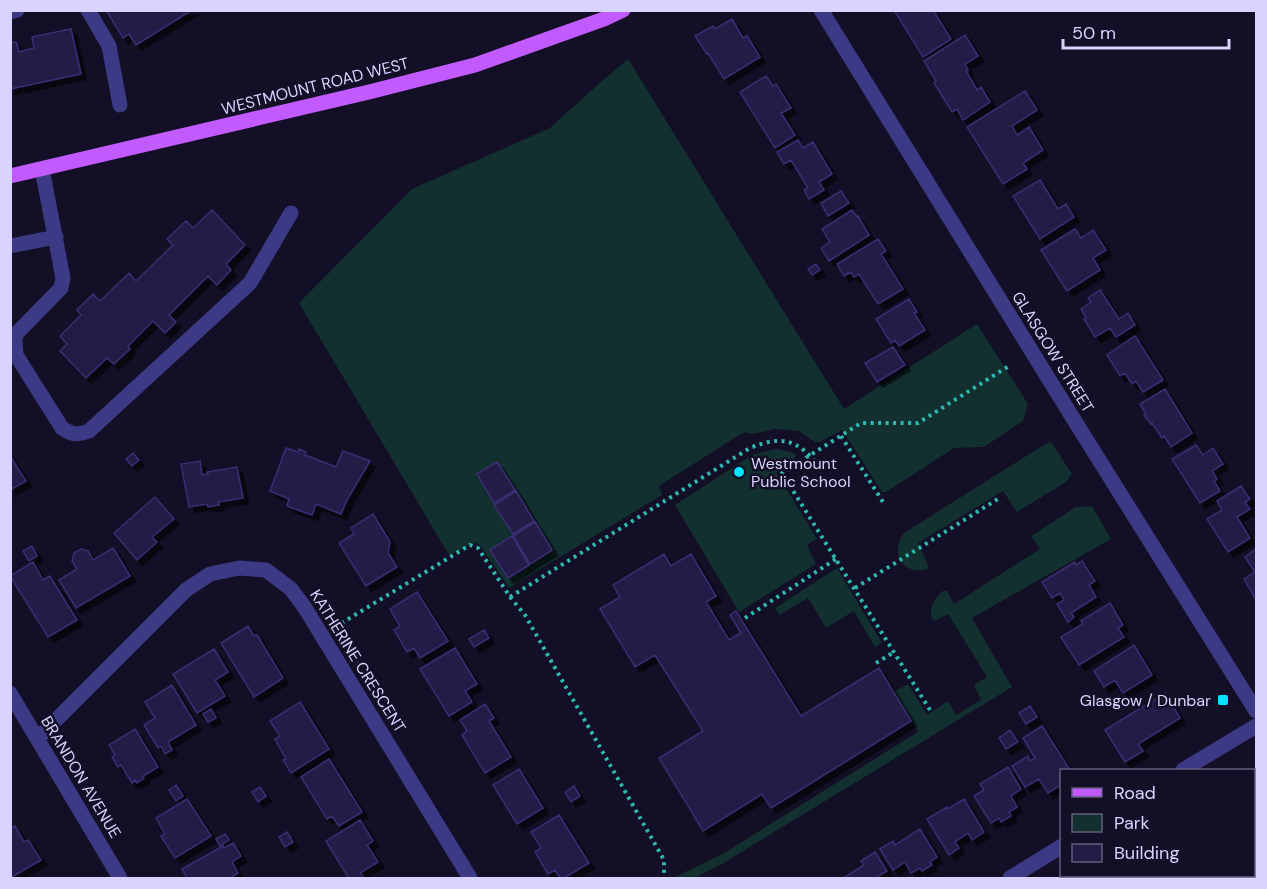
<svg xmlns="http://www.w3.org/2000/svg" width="1267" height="889" viewBox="0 0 1267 889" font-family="'DM Sans',sans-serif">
<defs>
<filter id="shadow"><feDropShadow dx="5.5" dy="5.5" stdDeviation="0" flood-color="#0009"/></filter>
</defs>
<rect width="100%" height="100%" fill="#130f26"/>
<path fill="#12302f" d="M628,59L844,409L977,324L1028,404L1023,421L984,447L954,448L886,492H882L842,430L820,442H815L799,431L775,429L753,434L744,432L659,486L662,495L509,588L479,544L475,543L449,555L299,303L412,189L550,128L603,80Z
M1051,442L1072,474L1066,482L1017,512L1003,491L918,543L928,565V569C902,576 889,552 904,533L1042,446Z
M775,449L788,451L796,455L794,460L776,472L817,539L807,545L816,564L739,612L675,505L752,455Z
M1092,506L1111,539L972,618L1012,687L722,864L694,878H673L726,852L918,732L894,692L908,684L927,715L948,701L956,715L981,700L974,685L987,677L948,614L935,621L932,619C929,607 934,598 943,591H947L954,604L1040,549L1031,536L1076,507Z
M837,568L882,643L875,647L854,611L826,628L808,598L779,615L775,608Z"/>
<path fill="#241b47" stroke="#3b2d73" stroke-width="1.5" filter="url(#shadow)" d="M106,10H192L136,45L129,34L123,38Z
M894,10H933L951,39L923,57Z
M732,19L743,38L747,36L760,57L724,79L708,53L707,54L695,36L713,26L715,29Z
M71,29L81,74L10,89V43L16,42L19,52L34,48L32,37Z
M965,35L978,56L965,64L968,70L966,71L977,90L981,87L990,102L963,120L957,109L952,112L934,83L936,81L924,61Z
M766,76L773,86L776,84L791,108L781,113L795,135L775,148L740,92Z
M1025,91L1037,110L1012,126L1017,135L1029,127L1043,150L1023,163L1027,169L1003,184L967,127Z
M798,140L803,148L813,142L832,174L819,182L824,190L809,199L804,190L808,188L791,160L784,164L777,152Z
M1040,180L1058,209L1066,204L1074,217L1040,239L1013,196Z
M841,191L849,203L828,216L821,203Z
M212,210L245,245L226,264L231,270L217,285L208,276L169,315L176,322L165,333L153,321L128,346L130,349L114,364L107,358L86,378L60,351L67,344L60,336L81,315L77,310L93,294L100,301L129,273L136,281L173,245L167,239L186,221L193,228Z
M852,210L857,217L858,216L869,235L829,261L821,248L830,242L822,229Z
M1075,229L1081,238L1093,230L1106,250L1093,258L1100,270L1067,291L1041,250Z
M878,239L886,251L881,254L903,289L878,304L859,274L854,277L851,272L844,276L837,264Z
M816,264L820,270L812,275L808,269Z
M1100,290L1119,319L1128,313L1135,325L1116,337L1110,328L1095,337L1084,319L1086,318L1081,309L1091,302L1088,298Z
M909,299L917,312L914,313L925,330L899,346L895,340L891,343L876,319Z
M1135,336L1163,380L1143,392L1136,381L1132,384L1125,373L1120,376L1107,355Z
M893,347L905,365L877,382L865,363Z
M1165,389L1192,433L1171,447L1164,436L1162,438L1152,423L1151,424L1144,415L1146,414L1140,404Z
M1196,445L1203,455L1213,448L1223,464L1212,471L1217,479L1214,481L1220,491L1200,503L1172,459Z
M286,448L298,452L299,449L306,452L305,455L336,467L343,451L370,461L347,500L341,514L316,504L312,515L287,506L289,499L270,491Z
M133,453L139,460L132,466L126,459Z
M10,456L26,481L10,490Z
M200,461L202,475L208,474L207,472L237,467L243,498L218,502L219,505L208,507L207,504L189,507L181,464Z
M497,462L515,490L494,503L477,474Z
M1241,486L1250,499L1245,502L1250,509L1237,517L1250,538L1228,552L1207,519L1222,510L1217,501Z
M516,491L534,521L513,534L494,505Z
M155,497L174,519L152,537L157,542L137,560L114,533Z
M373,514L390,542L388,553L397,567L366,586L339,543L354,534L351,528Z
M535,522L552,550L530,564L513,536Z
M512,536L529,565L508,578L490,550Z
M32,546L37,556L29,561L23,551Z
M113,548L130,576L76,608L59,580L77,569L72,561L74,553L81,549L88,551L93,560Z
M1256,549V600L1244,579L1255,572L1245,557Z
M664,554L671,566L691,554L716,596L706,602L729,640L741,633L730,615L736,611L801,716L879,668L911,721L771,808L762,794L703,831L659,758L703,731L655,655L635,667L600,609L620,597L613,585Z
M1082,561L1095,581L1089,585L1096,597L1071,613L1074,617L1068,622L1057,604L1064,600L1060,593L1052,598L1042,582L1075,562L1076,565Z
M33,562L43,580L50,576L77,620L48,637L10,576Z
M417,592L448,641L420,658L414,648L407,652L394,630L400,626L390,609Z
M1110,603L1123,625L1118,628L1124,637L1079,665L1061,637L1083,624L1081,621Z
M248,626L254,636L257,635L283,678L254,697L221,643Z
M484,630L489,638L474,647L469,639Z
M1134,645L1152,675L1123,693L1115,680L1104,687L1094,671Z
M455,648L477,684L465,691L472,702L449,716L420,669Z
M214,649L228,672L215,680L225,696L197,713L173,674Z
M172,685L196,725L168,742L172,750L165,754L161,746L158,748L144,725L155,718L145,702Z
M1165,693L1180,718L1138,744L1143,751L1125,762L1105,730Z
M300,702L329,749L291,773L283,760L286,759L275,739L280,736L270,721Z
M485,704L494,718L489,721L511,757L485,773L462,735L467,731L460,720Z
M1030,706L1037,717L1026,724L1019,713Z
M211,709L216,718L208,722L203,714Z
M1042,726L1070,770H1062V784L1048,793L1039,779L1025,787L1012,766L1028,756L1030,761L1035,758L1023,738Z
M135,729L158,767L143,776L144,778L137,783L135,780L132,783L121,765L118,767L112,757L115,755L109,745Z
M1010,730L1018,742L1006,749L999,738Z
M329,759L362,812L339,826L332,816L327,819L301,777Z
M1008,767L1021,789L1011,796L1017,807L1009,812L1011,816L1001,822L999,818L991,823L974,796L984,790L980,784Z
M519,769L543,808L517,824L493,785Z
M176,785L183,796L176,801L169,790Z
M574,786L580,796L571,802L565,792Z
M260,787L266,796L258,802L252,792Z
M187,799L211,836L175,858L161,836L165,834L156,818Z
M964,799L984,832L972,840L968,833L955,842L959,848L949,855L927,819L947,807L948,809Z
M559,815L589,863L564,878H560L555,870L548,874L535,852L541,848L531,832Z
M360,820L373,841L367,845L378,862L360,873L364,878H345L348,877L326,841Z
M15,826L24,842L28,840L41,860L10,878V829Z
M920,829L937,857L930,862L932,865L922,871L920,868L911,873L905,862L893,870L880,849L893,841L895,845Z
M287,832L293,842L285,847L279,837Z
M225,834L229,840L220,846L216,839Z
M1254,834L1255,837L1256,836V872L1254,874Z
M233,843L241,856L232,862L238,873L230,878H187L182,869L223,846L224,848Z
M875,852L887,871L875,878H843L864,865L861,861Z"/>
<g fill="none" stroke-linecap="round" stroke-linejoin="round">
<path stroke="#2fb8b0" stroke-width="4" stroke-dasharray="3 4.5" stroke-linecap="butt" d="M841,436L883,502
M855,588L1001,497
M510,597L750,448C782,435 797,439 819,466
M745,618L836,559
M335,627L470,545L478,548L510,597L525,615L664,860V878
M876,663L894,652
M930,710L782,473L861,423H918L1009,366"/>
<path stroke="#3d3a85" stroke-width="15" d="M88,10L109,46L120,105
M821,10L1071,415L1256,711
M10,12L17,10
M42,169L63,278L61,288L16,334L15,341L16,355L62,428C72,435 78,435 89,431L250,283L291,213
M10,246L56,237
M10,693L120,878
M38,738L186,590L210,574L239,568L266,570L291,589L305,608L470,878
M1183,770L1256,726
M1010,878L1062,846"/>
<path stroke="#c25bff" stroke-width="15" d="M10,176L369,92L475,65L604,19L623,10"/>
</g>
<g fill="#00e5ff" stroke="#130f26" stroke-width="2">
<circle cx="739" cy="472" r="6"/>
<rect x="1217" y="694" width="12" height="12" rx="3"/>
</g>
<g text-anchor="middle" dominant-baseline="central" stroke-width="5" stroke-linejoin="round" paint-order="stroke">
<g font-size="16" fill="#d9d4ff" stroke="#130f26">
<text transform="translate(315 86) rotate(-14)">WESTMOUNT ROAD WEST</text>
<text transform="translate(1053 352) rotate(58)">GLASGOW STREET</text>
<text transform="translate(358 661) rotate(58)">KATHERINE CRESCENT</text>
<text transform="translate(81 777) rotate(59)">BRANDON AVENUE</text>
</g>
<g font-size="16" fill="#d9d4ff" stroke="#130f26" text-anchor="start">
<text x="751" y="463">Westmount<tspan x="751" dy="18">Public School</tspan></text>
<text x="1211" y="700" text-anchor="end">Glasgow / Dunbar</text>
</g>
</g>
<rect width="1267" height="889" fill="none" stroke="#d9d4ff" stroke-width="24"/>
<rect x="1060" y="769" width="195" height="108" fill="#130f26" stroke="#625e7d" stroke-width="1.5"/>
<rect x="1072" y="788" width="30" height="9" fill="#c25bff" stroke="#625e7d" stroke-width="1.5"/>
<text x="1114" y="799" font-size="18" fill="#d9d4ff">Road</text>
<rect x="1072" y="814" width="30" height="18" fill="#12302f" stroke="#625e7d" stroke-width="1.5"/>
<text x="1114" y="829" font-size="18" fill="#d9d4ff">Park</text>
<rect x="1072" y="844" width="30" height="18" fill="#241b47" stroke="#625e7d" stroke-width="1.5"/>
<text x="1114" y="859" font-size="18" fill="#d9d4ff">Building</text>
<path d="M1063 39v9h166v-9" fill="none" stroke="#d9d4ff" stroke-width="3"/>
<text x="1072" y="39" font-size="18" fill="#d9d4ff" stroke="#130f26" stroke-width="4.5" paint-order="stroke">50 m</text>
</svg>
